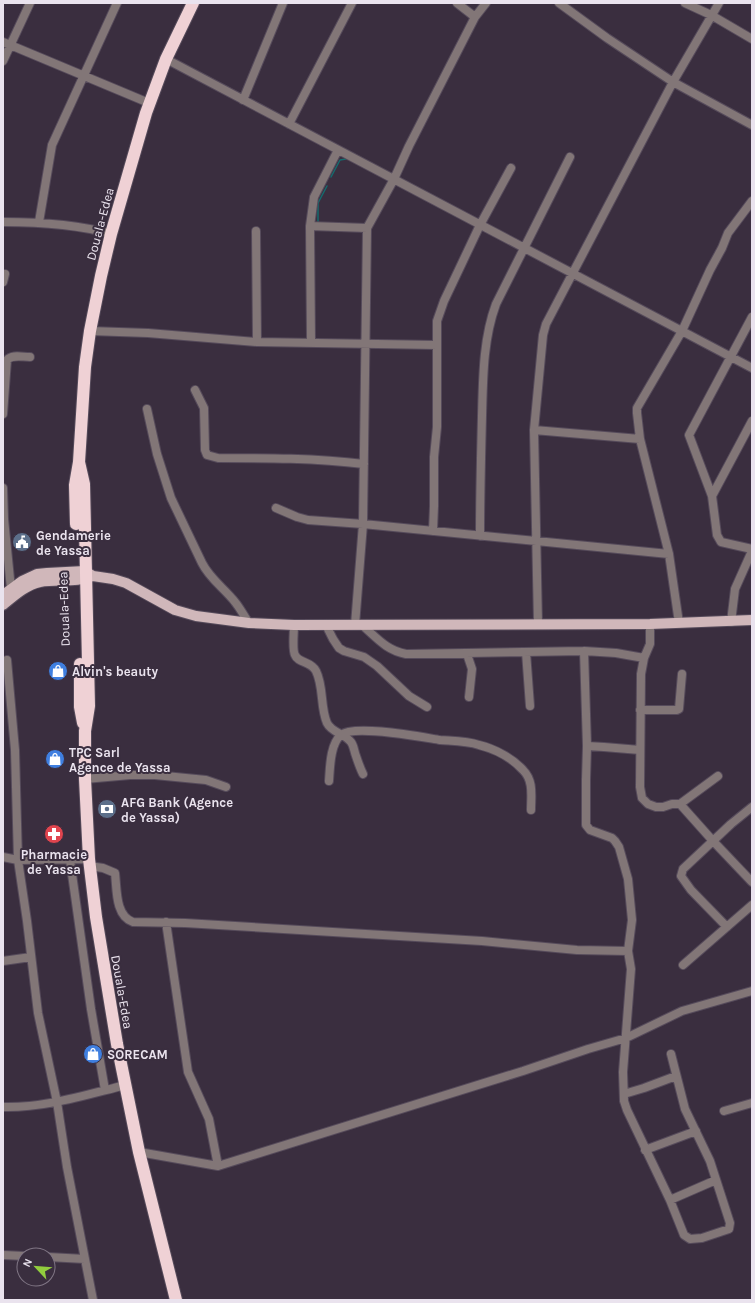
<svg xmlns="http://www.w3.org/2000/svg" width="755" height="1303" viewBox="0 0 755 1303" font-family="Karla,sans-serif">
<rect width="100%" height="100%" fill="#3a2e3f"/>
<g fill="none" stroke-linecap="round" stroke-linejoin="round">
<path stroke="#156b6e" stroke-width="1.5" d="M331,177L340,160L346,159
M318,222V203L327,186"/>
<g stroke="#564b5b" stroke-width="10">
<path id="minor" d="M457,3L475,17
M559,3L607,38L673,82L752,125
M685,3L711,15L752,39
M3,42L149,103
M166,59L752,368
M3,61L30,3
M243,100L283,3
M289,124L352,3
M3,222C39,222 76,224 111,234
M39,222L52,145L117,3
M310,226L367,228
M256,231L257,342
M3,282L5,274
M752,317L689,435L712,496L717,535L721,542L752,549
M90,331L148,333L257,342L437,345
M311,342L310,226L314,197L338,150
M195,390L204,408L205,450L207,455L218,458C267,458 315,458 364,464
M147,409L157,454L171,498L202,563C210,579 224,588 235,602C240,608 244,616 249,623
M3,414L7,360C12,354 22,357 30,357
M534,430L640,439
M3,488L4,519L11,589
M712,496L752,421
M276,508L297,517L308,520L363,524L669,554
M433,531L434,506V457L437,427V321L444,301L480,225L511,168
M480,536C480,496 481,456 482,416C483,378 483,339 496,304L570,157
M731,622L735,589L752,551
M679,623L669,554L640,439L637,413V408L682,331L710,270L722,248L728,233L752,201
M538,624L534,430L543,335L546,324L673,82L719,3
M650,624V644L644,658L641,674L640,787L642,798L648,804L656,807H663L672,804H680L718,776
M294,625C294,632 292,650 295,655C298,663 311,661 316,671C324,687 320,707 327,723C332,733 344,733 351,742C354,746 354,751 356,756C358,762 360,768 363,774
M326,625L333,639L339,648L344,651L364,657L377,666L409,696L427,707
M355,625L363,524L367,228L394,179L409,146L475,17L486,3
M362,625C377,638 386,650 406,654L584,651L616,653L644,658
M584,651L587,746L586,780V825L590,830L612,838L615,841L619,847L628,879L632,920L628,951L631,969L623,1072L624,1101L627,1110L670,1200L684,1235L690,1239L702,1238L729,1229L730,1223L710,1161L685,1109L671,1054
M526,652L530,706
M467,654L472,669L469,697
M7,660L15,750L18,860L27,921L38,1013L57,1102L67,1167L93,1300
M640,710H677L679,709L682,674
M587,746L604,747L640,750
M85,779L130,775H155L206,780L226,787
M329,781C330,768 330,744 341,735C354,724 421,737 440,740C452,741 467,741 479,745C495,749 512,758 523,770C534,781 531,796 531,810
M680,804L713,841L752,882
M3,857L18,860L89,859
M70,860L91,1009L105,1090
M89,866L103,868L115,873C117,889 115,916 133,922L185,923L482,941L577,950L628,951
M166,922L188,1072L209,1119L218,1166
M727,927L691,890L681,876L683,869L731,824L752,807
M3,961L31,957
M683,965L752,905
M624,1094L644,1088L676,1076
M3,1107C45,1108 85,1095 126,1085
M724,1111L752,1103
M645,1150L696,1131
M139,1152L218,1166L523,1071L588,1049L626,1038L682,1011L752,991
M670,1200L716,1180
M3,1255L24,1256
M48,1257L85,1259"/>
</g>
<g stroke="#564b5b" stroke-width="12">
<path id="major" d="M3,595L22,581L37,574L47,573L85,571L93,576L113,579L126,583L175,610L196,616L249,623L294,625L650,624L752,620
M3,605C14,596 26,585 40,582C58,579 77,583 93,576"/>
</g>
<g stroke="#564b5b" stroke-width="14">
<path id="highway" d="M79,462L84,484L89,706L85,731V779L89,859L96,917L117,1044L139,1152L176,1300
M76,524L75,485L79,462L85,367L90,331L101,276L111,234L146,113L166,59L193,3
M80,664V707L83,723"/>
</g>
<use href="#minor" stroke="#827677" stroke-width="8"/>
<use href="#major" stroke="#d0b7ba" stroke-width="10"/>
<use href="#highway" stroke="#efd1d5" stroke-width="12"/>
</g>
<defs>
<g id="civic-disc" transform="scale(1)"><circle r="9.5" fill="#5c6f8a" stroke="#3a2e3f"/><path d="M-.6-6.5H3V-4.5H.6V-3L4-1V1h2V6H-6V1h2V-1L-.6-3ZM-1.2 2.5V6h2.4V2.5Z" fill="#fff"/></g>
<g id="shop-disc" transform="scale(1)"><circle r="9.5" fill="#3f7fe0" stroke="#3a2e3f"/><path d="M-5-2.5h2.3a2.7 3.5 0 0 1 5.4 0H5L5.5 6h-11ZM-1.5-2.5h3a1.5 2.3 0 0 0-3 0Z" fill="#fff"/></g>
<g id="bank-disc" transform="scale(1)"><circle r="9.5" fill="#5c6f8a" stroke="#3a2e3f"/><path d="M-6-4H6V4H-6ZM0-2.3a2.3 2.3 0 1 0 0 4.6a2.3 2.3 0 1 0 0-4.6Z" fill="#fff"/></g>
<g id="pharmacy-disc" transform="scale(1)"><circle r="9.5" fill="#e0444e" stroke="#3a2e3f"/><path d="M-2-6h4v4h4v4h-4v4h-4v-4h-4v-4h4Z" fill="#fff"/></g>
</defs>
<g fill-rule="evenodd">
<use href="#civic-disc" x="22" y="542"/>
<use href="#shop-disc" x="58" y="671"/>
<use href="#shop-disc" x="55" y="759"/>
<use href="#bank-disc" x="107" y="809"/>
<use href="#pharmacy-disc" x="54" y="834"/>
<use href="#shop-disc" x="93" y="1054"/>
</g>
<g text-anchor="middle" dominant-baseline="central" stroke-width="4" stroke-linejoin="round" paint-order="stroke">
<g font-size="13" fill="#eae3ee" stroke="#3a2e3f">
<text transform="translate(100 224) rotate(-75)">Douala-Edea</text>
<text transform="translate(64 609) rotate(-92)">Douala-Edea</text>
<text transform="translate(122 992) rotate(80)">Douala-Edea</text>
</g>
<g font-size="13" font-weight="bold" fill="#eae3ee" stroke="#3a2e3f" text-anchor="start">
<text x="36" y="535">Gendamerie<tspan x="36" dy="15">de Yassa</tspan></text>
<text x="72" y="671">Alvin's beauty</text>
<text x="69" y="752">TPC Sarl<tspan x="69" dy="15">Agence de Yassa</tspan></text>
<text x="121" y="802">AFG Bank (Agence<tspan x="121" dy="15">de Yassa)</tspan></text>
<text x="54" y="854" text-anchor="middle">Pharmacie<tspan x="54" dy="15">de Yassa</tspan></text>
<text x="107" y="1054">SORECAM</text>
</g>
</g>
<rect width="755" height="1303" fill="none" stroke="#eae3ee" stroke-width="8"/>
<g transform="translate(36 1267) rotate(296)"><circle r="19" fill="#3a2e3f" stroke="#807685"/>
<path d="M0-3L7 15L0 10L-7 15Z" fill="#92cd3e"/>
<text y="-6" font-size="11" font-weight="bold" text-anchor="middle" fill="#eae3ee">N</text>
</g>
</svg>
